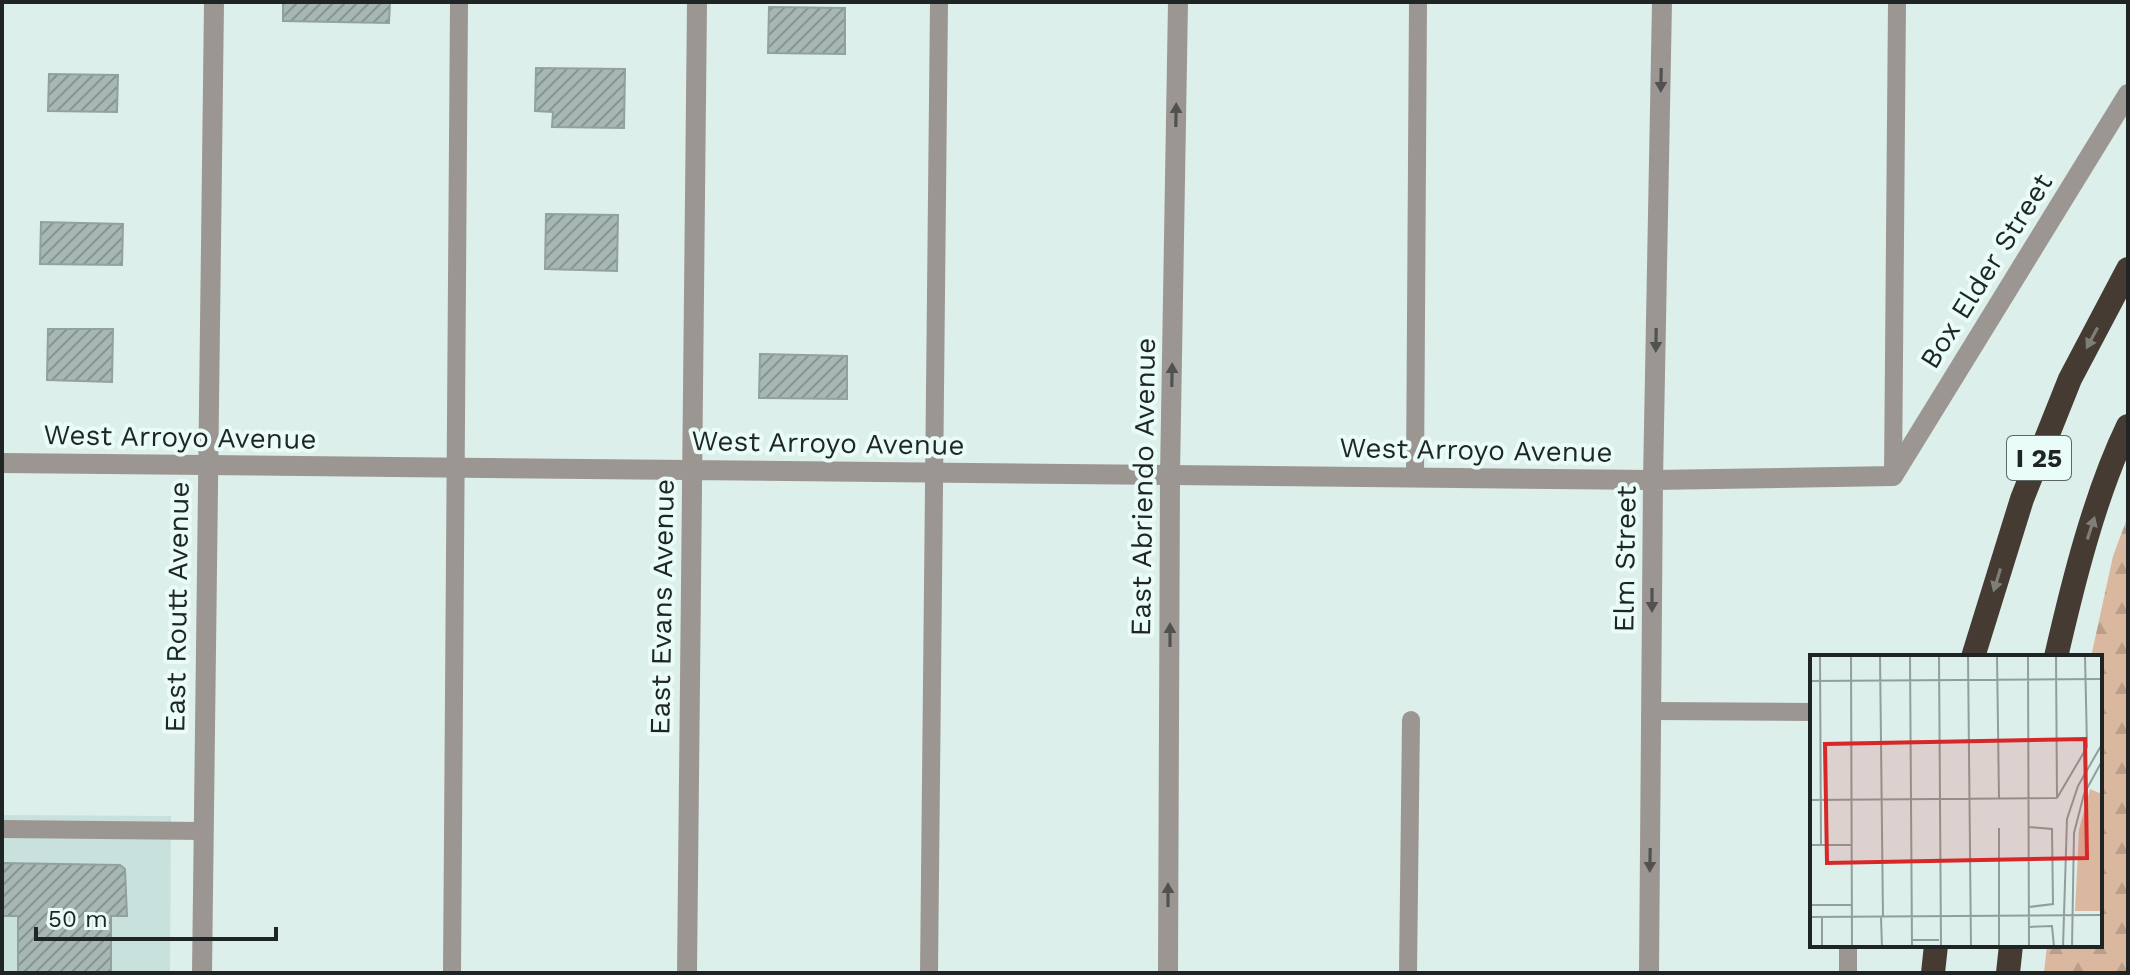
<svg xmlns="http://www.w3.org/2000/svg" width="2130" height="975" viewBox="0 0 2130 975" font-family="'Work Sans',sans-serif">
<defs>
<pattern id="forest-firs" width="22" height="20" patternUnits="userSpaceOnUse" patternTransform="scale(2)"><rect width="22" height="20" fill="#dab8a0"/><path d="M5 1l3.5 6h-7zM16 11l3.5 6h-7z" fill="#bb9e8a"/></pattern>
<pattern id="building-hatch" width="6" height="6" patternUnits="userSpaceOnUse" patternTransform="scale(2)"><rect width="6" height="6" fill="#a7b7b4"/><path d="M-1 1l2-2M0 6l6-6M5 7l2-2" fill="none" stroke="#879592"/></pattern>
</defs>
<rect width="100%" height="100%" fill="#ddefeb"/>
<path fill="#c8e1dc" d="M2,815L171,816L170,973H2Z"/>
<path fill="url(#forest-firs)" d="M2128,516V973H2044L2047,945H2100V657H2091L2113,556Z"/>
<path fill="url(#building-hatch)" stroke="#91a19e" stroke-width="2" d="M283,2H390L389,23L283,21Z
M769,7L845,8V54L768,53Z
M536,68L625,69L624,128L552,127L553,112L535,111Z
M49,74L118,75L117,112L48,111Z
M546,214L618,215L617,271L545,269Z
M41,222L123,224L122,265L40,264Z
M48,329H113L112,382L47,380Z
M760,354L847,356V399L759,398Z
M2,863L120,865L125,869L127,916H111V973H18V916H2Z"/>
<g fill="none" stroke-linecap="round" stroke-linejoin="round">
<path stroke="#9c9692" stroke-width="18" d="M1893,476L1897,2
M1415,478L1418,2
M1652,711L1812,712
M2,829L203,831
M452,973L459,2
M929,973L939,2
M1408,973L1411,720
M1848,973V945"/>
<path stroke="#9c9692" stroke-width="20" d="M1653,480L1893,476L2128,94
M202,973L214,2
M1168,973L1170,475L1178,2
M1649,973L1653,480L1662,2"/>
<path stroke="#9c9692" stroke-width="20" d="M2,463L1653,480
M687,973L697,2"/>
<path stroke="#453b33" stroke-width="24" d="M1973,657L2022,499L2070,379L2128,269
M2056,657C2073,583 2095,494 2128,426
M1933,973L1936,945
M2008,973L2011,945"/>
</g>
<defs><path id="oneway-solid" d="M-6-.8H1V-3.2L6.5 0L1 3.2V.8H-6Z" transform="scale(2)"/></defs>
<g fill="#515250">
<use href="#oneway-solid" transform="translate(1661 80) rotate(91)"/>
<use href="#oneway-solid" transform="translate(1176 115) rotate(-89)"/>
<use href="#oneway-solid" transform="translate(1656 340) rotate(91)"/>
<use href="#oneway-solid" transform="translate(1172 375) rotate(-89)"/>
<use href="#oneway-solid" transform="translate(1652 600) rotate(90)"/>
<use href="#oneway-solid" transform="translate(1170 635) rotate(-90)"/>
<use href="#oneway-solid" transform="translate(1650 860) rotate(91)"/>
<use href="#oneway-solid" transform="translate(1168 895) rotate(-90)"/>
</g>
<g fill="#7f7f78">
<use href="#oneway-solid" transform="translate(2092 338) rotate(118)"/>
<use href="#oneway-solid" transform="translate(2091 528) rotate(-72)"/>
<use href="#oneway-solid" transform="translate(1997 580) rotate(107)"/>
</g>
<g text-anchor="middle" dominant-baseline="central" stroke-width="8" stroke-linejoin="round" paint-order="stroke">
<rect fill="#eafcf8" stroke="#5c6664" stroke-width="2" x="2007" y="436" width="64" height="44" rx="6"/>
<g font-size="26" font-weight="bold" fill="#1f2524">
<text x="2039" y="458">I 25</text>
</g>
<g font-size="28" fill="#1f2524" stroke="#eafcf8">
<text transform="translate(1986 271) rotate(-58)">Box Elder Street</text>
<text transform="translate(180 437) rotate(1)">West Arroyo Avenue</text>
<text transform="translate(828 443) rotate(1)">West Arroyo Avenue</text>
<text transform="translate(1476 450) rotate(1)">West Arroyo Avenue</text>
<text transform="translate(1143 487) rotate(-89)">East Abriendo Avenue</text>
<text transform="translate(1625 559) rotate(-89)">Elm Street</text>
<text transform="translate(177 607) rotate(-89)">East Routt Avenue</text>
<text transform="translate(662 607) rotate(-89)">East Evans Avenue</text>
</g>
</g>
<g transform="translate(1810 655)">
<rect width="292" height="292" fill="#ddefeb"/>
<path d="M280,134L292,139V256H265L269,175Z" fill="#dab8a0"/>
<path fill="none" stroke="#919e9b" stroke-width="2" d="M10,0L11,190M41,0L42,292M70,0L73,262M100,0L102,292M129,0L131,292M158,0L161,292M187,0L189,144M218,0L219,292M246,0L247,142M0,26L292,24M247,143L277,92L275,0M0,145L247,143M218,172L242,174L243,249L219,252M189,173V292M0,190H42M0,250H42M0,262L292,260M12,262V292M71,262L72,292M219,272L242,271L244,292M102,285H129M253,292L257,164L268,131L292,89M262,292L264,178L274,139L292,106"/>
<path fill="#d62828" fill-opacity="0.15" stroke="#d62828" stroke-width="4" d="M275,84L277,203L17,208L15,89Z"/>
<rect width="292" height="292" fill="none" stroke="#1f2524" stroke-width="4"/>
</g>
<rect width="2130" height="975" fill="none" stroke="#1f2524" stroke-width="8"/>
<path d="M36 927v12h240v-12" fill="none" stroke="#1f2524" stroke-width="4"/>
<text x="48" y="927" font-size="24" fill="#1f2524" stroke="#eafcf8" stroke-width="6" paint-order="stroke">50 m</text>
</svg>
